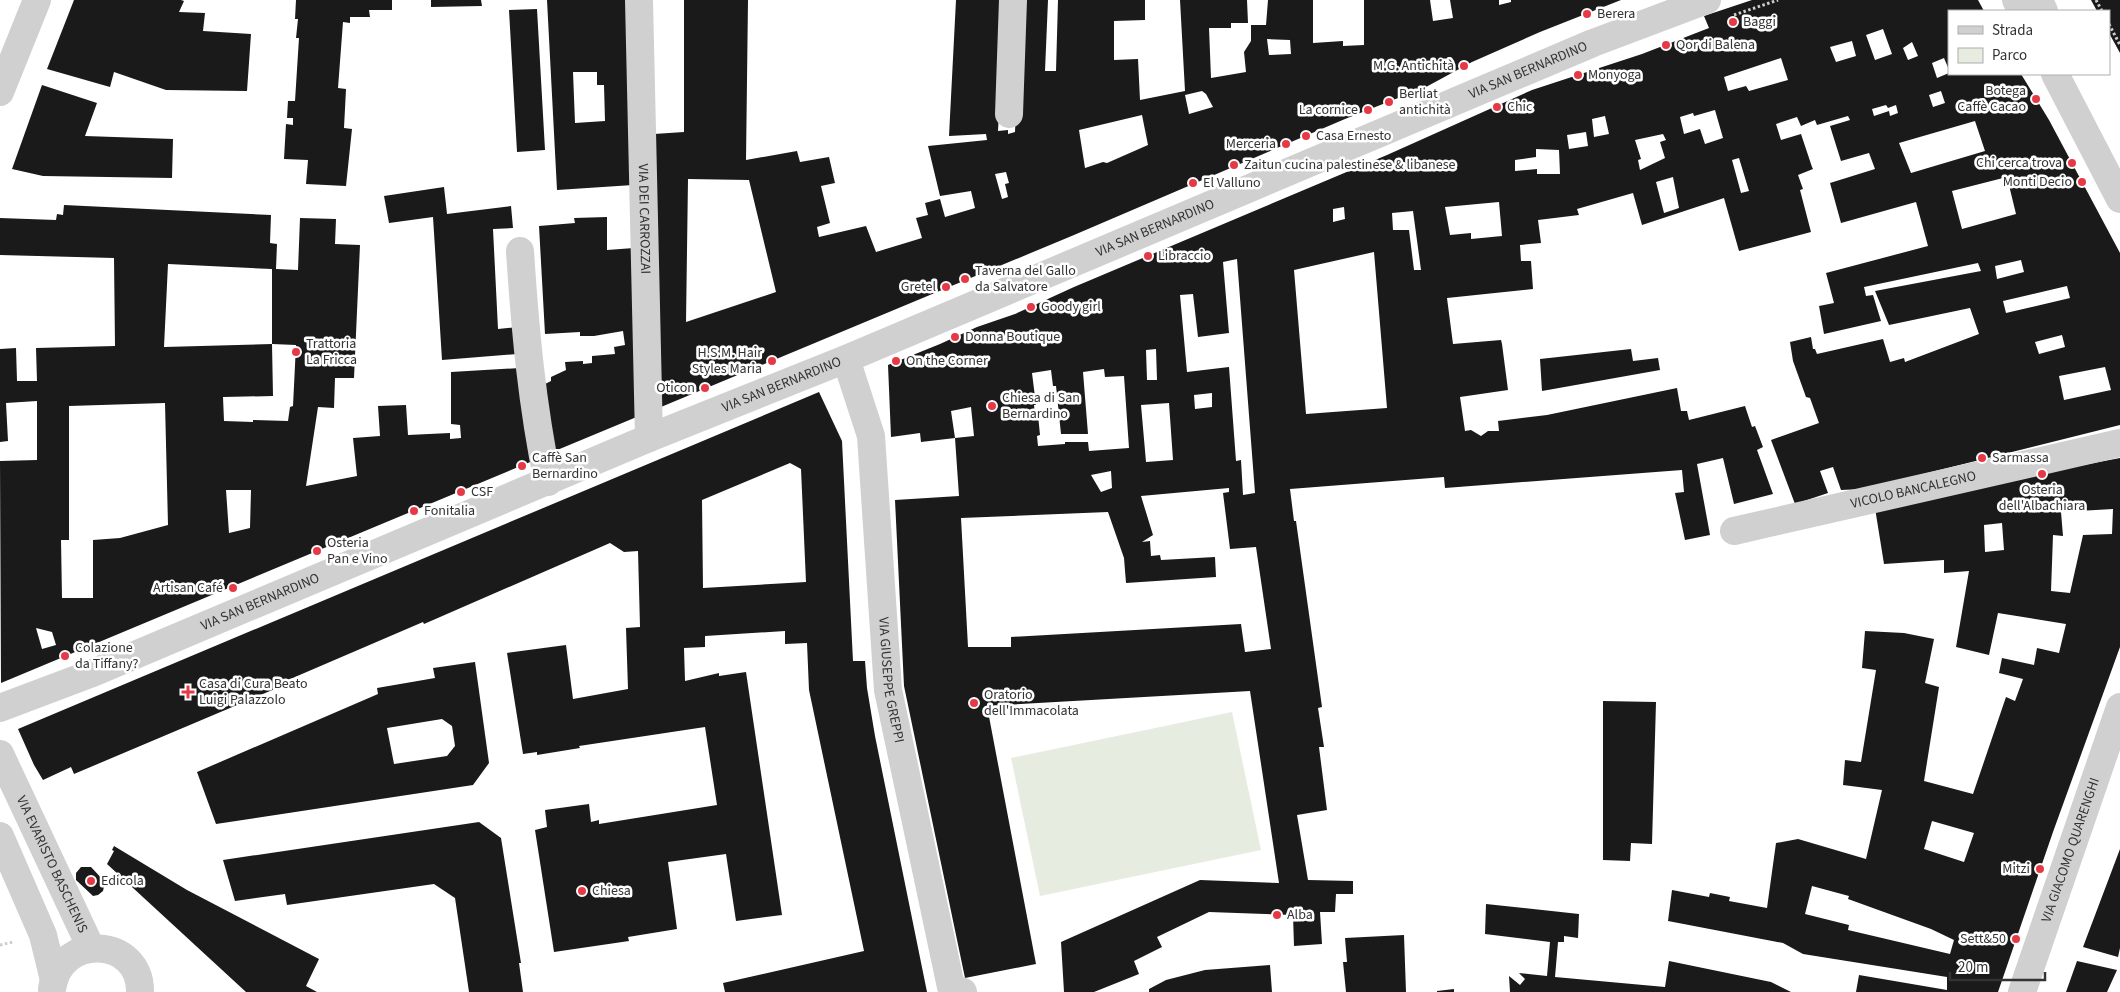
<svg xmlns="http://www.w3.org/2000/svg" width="2120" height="992" viewBox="0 0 2120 992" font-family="'Source Sans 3',sans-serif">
<rect width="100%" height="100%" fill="#fff"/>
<path fill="#e6ecdf" d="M1232,712L1261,850L1040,896L1011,758Z"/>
<path fill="#1a1a1a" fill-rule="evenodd" d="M74,0H181L184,1L179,12L205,13L203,31L251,34L247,91L166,90L114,72L110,87L47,69Z
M296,0H392V10H369L370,17H350V23L343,22L338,88L346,89L344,128L352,129L346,186L306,184L308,160L284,159L286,124L293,125V118H287L288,101H295L299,38H296L298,19H295Z
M431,0H481L482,6L431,7Z
M547,0H629L633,185L557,190ZM573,72H597V85H604L605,121L575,123Z
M684,0H748L746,160L797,151L800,162L829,157L835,183L821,186L830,223L817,227L819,237L866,226L876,252L922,238L916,218L928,215L925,203L940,199L945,217L975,208L971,191L940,196L928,146L987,140L986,134L949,136L956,0H1005L998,131L1008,130V134L1015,132L1020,0H1048L1045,71H1056L1058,0H1145V20L1114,21V60L1138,59L1140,100L1185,91L1180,0H1247L1248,23H1231V28H1209L1211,78L1246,72L1244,52L1251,41V25H1266L1268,0H1313V43L1343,41V46L1364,45V0H1430L1433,21L1453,18L1450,0H1499V5L1511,2V0H1621L1540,32L1472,62L1426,87L1345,119L1074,235L661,407L654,134L684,132ZM1267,39L1290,40L1291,54L1269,55ZM1202,91L1206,94L1213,107L1189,114L1185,95ZM1142,115L1148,145L1107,163L1103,162L1085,168L1079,130ZM1006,172L1009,183L1005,184L1008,197L1002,199L995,174ZM688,179L749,180L776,292L686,322Z
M1752,0H1978L1984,11H1949V70L1944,58L1932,63L1937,78L1949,73L2021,74L2049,120L2120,253V425L1863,489L1841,490L1833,467L1820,471L1828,493L1795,504L1771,440L1819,423L1810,398L1806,397L1793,361L1790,342L1811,337L1813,349H1815L1817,354L1883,339L1890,362L1904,358L1905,362L1979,334L1970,308L1889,325L1875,291L1981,271L1978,263L1864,287L1866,296L1873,295L1881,321L1824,334L1819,306L1834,303L1826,273L1928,246L1916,202L1841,223L1830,183L1875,169L1869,153L1841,161L1830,126L1850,120L1848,116L1817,125L1815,120L1801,126L1797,117L1776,124L1781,140L1801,134L1812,167L1813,169L1798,175L1803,189L1800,190L1811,232L1739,251L1724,198L1642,225L1633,193L1577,209L1579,215L1538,220L1541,243L1520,245L1521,261H1531L1533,289L1447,298L1453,344L1501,340L1502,344L1508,390L1460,397L1465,431L1471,430L1481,436L1488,431H1499L1498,421L1547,415L1677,388L1681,411H1687L1689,420L1745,406L1752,427L1755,426L1763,447L1757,450L1773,494L1734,504L1723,458L1697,464L1710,535L1685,540L1675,493L1684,492L1682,470L1445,488L1444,477L1290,489L1294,521H1296L1322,707L1318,708L1324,747H1319L1327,810L1297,815L1308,880L1353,881V894H1336L1335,912H1320L1322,944L1294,946L1293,915L1209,912L1157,937L1162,947L1134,961L1139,974L1094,992H1064L1061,942L1200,880L1279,883L1250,691L987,706L1036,964L965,978L904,686L895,500L959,496L955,438L921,442L920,433L891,437L888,365L940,344L977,327L1015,314L1074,287L1387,155L1532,90L1642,54L1709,28L1704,16ZM1883,29L1892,54L1875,60L1866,35ZM1852,41L1856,56L1836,62L1830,47ZM1912,42L1918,56L1908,60L1903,48ZM1781,58L1788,80L1749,91L1746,86L1728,91L1724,77ZM1941,91L1945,103L1933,107L1929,95ZM1886,105L1888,108L1896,105L1898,113L1890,116L1889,111L1874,116L1872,109ZM1715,110L1723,138L1705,144L1700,129L1684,134L1680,117L1693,113L1694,116ZM1605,116L1609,134L1594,137L1592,119ZM1975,121L1985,151L1911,173L1899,143ZM1586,132L1588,146L1569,149L1567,135ZM1663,134L1666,140L1660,142L1665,158L1640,170L1638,160L1641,159L1635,140ZM1536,149L1559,150L1560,174H1537V169L1515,171V160L1536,157ZM1739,158L1749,191L1741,193L1732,160ZM1673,177L1679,208L1664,213L1656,182ZM2007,177L2016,214L1962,229L1952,191ZM1499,202L1502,236L1471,239V233L1450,235L1445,207ZM1344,207L1345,219L1333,222V209ZM1413,211L1421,270H1414L1409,230H1393L1392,213ZM1374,252L1387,408L1306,414L1294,270ZM1237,259L1255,493L1243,495L1241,460L1236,461L1229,367L1187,372L1180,295L1193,294L1198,337L1229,333L1223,262ZM2021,260L2024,272L1997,279L1995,266ZM2067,286L2070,298L2006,313L2003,301ZM2062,335L2065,347L2039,354L2035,342ZM1156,349L1157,380H1147L1146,350ZM2105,367L2111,390L2064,400L2059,376ZM1104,369L1105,377L1124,376L1129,448L1089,451L1088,442H1065V444L1038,446L1037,436L1040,435L1038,415L1035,416L1034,405H1036L1032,373L1051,370L1053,386H1056L1061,434H1088L1083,372ZM1212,393V407L1195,409L1194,395ZM1169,403L1173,460L1146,462L1141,405ZM971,407L974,436L955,438L951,411ZM1111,471L1112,488L1101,492L1091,475ZM1229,488V492L1223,493L1230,549L1256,547L1271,649L1245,652L1241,624L1011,637V647H968L961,518L1108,512L1124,558L1126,583L1216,577L1215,557L1161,560L1160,555L1151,556L1150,541L1142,542L1153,535L1141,496Z
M2091,0H2120V53L2109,33V11H2097Z
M537,9L545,150L517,152L509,10Z
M42,85L97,103L85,136L173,139L172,178L43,176L12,169Z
M444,187L447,214L511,206L513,228L493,229L498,329L518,327L517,354L442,360L433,217L389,223L384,196Z
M64,205L271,215L270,243L277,244L276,269L298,270L300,218L336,219L335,244L360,245L354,378H335L334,408L318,407L306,486L357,476L353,438L380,436L378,406L406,405L408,435L450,433V439L461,438L460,425L451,424V372L520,368L535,460L1,683L0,461L37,460V401L6,403L8,441L0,442V349L16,348L17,381H37L36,348L115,346L114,258L0,255V218L56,220L57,214L63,215ZM168,264L272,269V344L296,345L293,406L290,407L288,421L253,420V422L224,421L223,397L273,396L272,344L164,347ZM165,403L168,525L120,538L93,540V598H62L61,540H69V406ZM226,490H251L250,528L229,533ZM36,628L52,632L56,645L42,649Z
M607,217V250L634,248L639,416L550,453L539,387L551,381V377L566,370L565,362L583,361V364L592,363V356L615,354L614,347L625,345L623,331L594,336H580V332L545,334L539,226L575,223L574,218Z
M1631,349L1633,361L1658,358L1660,370L1542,391L1540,359Z
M819,392L842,441L853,661H865L867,688L875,736L927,992H725L723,983L864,951L809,690L807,643L785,644V631L705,636V647L684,648L685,681L719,673V676L746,672L782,915L736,921L726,854L668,862L677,929L628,937L629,941L554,952L535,830L547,827L545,810L589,804L591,822L599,820V824L717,805L705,727L579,746L580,748L537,755V752L523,754L507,653L566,645L573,699L628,689L626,628L640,627L638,551L624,552L610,543L424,624L423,622L288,680L289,683L74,774L71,767L43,780L34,765L18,729ZM790,463L801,469L806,582L703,588L702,500Z
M2120,458V647L2053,832L1998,992H1856L1859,975L1947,990V977L1803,954L1783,943L1668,921L1672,890L1709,897L1710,893L1730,897L1729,901L1767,908L1776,843L1798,839L1866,859L1882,790L1843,785L1845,760L1861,762L1876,670L1862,668L1865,631L1904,633L1934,639L1925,683L1939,687L1924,781L1973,794L2006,697L2015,701L2023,679L1999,673L2002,658L2034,665L2037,648L2059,653L2066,624L1998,613L1989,655L1956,647L1969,571L1944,573V560L1884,564L1875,508L1925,495ZM2113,509L2112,534L2083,535L2070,593L2051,591L2053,535L2063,536L2061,512ZM2002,523L2004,550L1985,552L1984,525ZM1932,821L1974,833L1964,862L1924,849ZM1812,886L1849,896L1848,899L1931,929L1954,940L1950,954L1848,930L1849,925L1805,914Z
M475,662L489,763L473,785L216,824L197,772L378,694L377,688L435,678L433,668ZM442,719L452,726L455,746L447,756L394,764L387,728Z
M1603,701L1656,702L1652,844L1631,843L1630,861L1603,860Z
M479,822L501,838L521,963H519L523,992H469L455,898L434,884L287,905L285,894L235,901L223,860Z
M114,846L187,890L319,959L306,986L317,992H246L107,864L114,851L112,850Z
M2120,849V948L2118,957L2083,947Z
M81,867H91L105,882L103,891L98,895L93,896L76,880V873Z
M1486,904L1579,914L1578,938L1564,936V942H1558L1555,977L1665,987L1669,961L1771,982L1791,992H1510L1509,976L1520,985L1525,979L1519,973L1547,976L1550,942L1485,934Z
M1404,935L1406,992H1346L1343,962H1347L1345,938Z
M2077,961L2117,970L2107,992H2066Z
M1270,965L1272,992H1149V989L1166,980L1205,970Z
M1454,989V992H1437V991Z"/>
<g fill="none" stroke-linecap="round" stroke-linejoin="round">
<path stroke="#cdcdcd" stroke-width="3" stroke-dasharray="2.5 2.5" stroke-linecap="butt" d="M2096,0L2102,11
M1734,15L1778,0
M2109,24L2120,45
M0,945L13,942"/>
<g stroke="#d0d0d0" stroke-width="28">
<path id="s1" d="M639,0L649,438"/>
<path d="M2016,0L2022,11"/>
<path d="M2039,0L2044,11"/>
<path d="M2055,74L2120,199"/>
<path d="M1009,114L1013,0"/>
<path d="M520,251C525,329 532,405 548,482"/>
<path id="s2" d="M846,359L871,436L888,690L951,987L963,992"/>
<path id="s3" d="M1734,531L2120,443"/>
<path id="s4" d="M0,708L90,674L649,438L846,359L1593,43L1707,0"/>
<path id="s5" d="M2022,992L2120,707"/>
</g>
<g stroke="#d0d0d0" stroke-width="28">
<path d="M0,92L37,0"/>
<path id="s6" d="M0,754L91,948"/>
<path d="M0,836L43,935L54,980"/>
<path d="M52,989C60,932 141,937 140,992"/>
</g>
</g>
<g fill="#e63946" stroke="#fff" stroke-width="2">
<circle cx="1587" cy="14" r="5"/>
<circle cx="1733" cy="22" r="5"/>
<circle cx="1666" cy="45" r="5"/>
<circle cx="1464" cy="66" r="5"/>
<circle cx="1578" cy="75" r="5"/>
<circle cx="2036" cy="99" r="5"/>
<circle cx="1389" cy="102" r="5"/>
<circle cx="1497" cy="107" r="5"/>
<circle cx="1368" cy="110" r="5"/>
<circle cx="1306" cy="136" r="5"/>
<circle cx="1286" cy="144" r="5"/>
<circle cx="2072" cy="163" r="5"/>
<circle cx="1234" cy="165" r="5"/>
<circle cx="2082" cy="182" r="5"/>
<circle cx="1193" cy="183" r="5"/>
<circle cx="1148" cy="256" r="5"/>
<circle cx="965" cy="279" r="5"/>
<circle cx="946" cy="287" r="5"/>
<circle cx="1031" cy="307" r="5"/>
<circle cx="955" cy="337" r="5"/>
<circle cx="296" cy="352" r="5"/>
<circle cx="772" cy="361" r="5"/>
<circle cx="896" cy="361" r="5"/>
<circle cx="705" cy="388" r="5"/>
<circle cx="992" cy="406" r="5"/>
<circle cx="1982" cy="458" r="5"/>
<circle cx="522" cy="466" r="5"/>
<circle cx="2042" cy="474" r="5"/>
<circle cx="461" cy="492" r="5"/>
<circle cx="414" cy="511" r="5"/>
<circle cx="317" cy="551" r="5"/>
<circle cx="233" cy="588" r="5"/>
<circle cx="65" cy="656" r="5"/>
<path d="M185.5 684.5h5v5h5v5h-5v5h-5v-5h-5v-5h5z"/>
<circle cx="974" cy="703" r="5"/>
<circle cx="2040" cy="869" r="5"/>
<circle cx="91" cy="881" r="5"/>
<circle cx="582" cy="891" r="5"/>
<circle cx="1277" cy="915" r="5"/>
<circle cx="2016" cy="939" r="5"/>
</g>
<g text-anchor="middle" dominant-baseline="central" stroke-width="5" stroke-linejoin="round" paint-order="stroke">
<g font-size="14" fill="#333" stroke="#fff" text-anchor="start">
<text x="1597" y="14">Berera</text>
<text x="1743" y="22">Baggi</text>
<text x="1676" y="45">Qor di Balena</text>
<text x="1454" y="66" text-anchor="end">M.G. Antichità</text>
<text x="1588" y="75">Monyoga</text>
<text x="2026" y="91" text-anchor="end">Botega<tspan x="2026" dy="16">Caffè Cacao</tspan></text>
<text x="1399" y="94">Berliat<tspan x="1399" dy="16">antichità</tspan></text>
<text x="1507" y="107">Chic</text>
<text x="1358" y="110" text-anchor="end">La cornice</text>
<text x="1316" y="136">Casa Ernesto</text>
<text x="1276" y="144" text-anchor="end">Merceria</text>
<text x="2062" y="163" text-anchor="end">Chi cerca trova</text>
<text x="1244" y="165">Zaitun cucina palestinese &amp; libanese</text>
<text x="2072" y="182" text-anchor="end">Monti Decio</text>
<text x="1203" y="183">El Valluno</text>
<text x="1158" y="256">Libraccio</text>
<text x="975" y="271">Taverna del Gallo<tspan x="975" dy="16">da Salvatore</tspan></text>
<text x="936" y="287" text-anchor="end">Gretel</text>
<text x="1041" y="307">Goody girl</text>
<text x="965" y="337">Donna Boutique</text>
<text x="306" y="344">Trattoria<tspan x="306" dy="16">La Fricca</tspan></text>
<text x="762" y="353" text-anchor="end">H.S.M. Hair<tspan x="762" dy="16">Styles Maria</tspan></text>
<text x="906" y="361">On the Corner</text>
<text x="695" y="388" text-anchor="end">Oticon</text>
<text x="1002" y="398">Chiesa di San<tspan x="1002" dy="16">Bernardino</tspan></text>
<text x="532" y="458">Caffè San<tspan x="532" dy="16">Bernardino</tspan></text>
<text x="1992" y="458">Sarmassa</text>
<text x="2042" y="490" text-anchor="middle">Osteria<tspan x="2042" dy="16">dell'Albachiara</tspan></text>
<text x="471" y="492">CSF</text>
<text x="424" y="511">Fonitalia</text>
<text x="327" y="543">Osteria<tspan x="327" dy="16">Pan e Vino</tspan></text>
<text x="223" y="588" text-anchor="end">Artisan Café</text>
<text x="75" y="648">Colazione<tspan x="75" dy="16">da Tiffany?</tspan></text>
<text x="199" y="684">Casa di Cura Beato<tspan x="199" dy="16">Luigi Palazzolo</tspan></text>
<text x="984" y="695">Oratorio<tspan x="984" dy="16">dell'Immacolata</tspan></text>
<text x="2030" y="869" text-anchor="end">Mitzi</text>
<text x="101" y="881">Edicola</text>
<text x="592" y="891">Chiesa</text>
<text x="1287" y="915">Alba</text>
<text x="2006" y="939" text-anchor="end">Sett&amp;50</text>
</g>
<g font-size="14" fill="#333" stroke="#fff">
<text stroke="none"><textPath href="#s4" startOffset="1656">VIA SAN BERNARDINO</textPath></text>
<text stroke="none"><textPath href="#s1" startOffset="219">VIA DEI CARROZZAI</textPath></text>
<text stroke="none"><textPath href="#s4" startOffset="1251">VIA SAN BERNARDINO</textPath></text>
<text stroke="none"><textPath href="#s4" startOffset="846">VIA SAN BERNARDINO</textPath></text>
<text stroke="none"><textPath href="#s3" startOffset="184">VICOLO BANCALEGNO</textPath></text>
<text stroke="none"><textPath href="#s4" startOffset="281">VIA SAN BERNARDINO</textPath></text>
<text stroke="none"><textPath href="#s2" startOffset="326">VIA GIUSEPPE GREPPI</textPath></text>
<text stroke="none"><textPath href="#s5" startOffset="150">VIA GIACOMO QUARENGHI</textPath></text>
<text stroke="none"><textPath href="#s6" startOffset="122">VIA EVARISTO BASCHENIS</textPath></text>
</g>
</g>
<rect x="1948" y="10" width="162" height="65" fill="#ffffff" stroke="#adadad"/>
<rect x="1958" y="26" width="25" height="8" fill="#d0d0d0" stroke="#adadad"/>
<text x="1992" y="35" font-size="15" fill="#333333">Strada</text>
<rect x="1958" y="48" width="25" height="15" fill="#e6ecdf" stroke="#adadad"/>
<text x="1992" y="60" font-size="15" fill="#333333">Parco</text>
<path d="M1950 972v8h95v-8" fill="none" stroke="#333333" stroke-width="2.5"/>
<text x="1958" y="972" font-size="15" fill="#333333" stroke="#ffffff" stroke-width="4" paint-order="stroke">20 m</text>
</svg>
